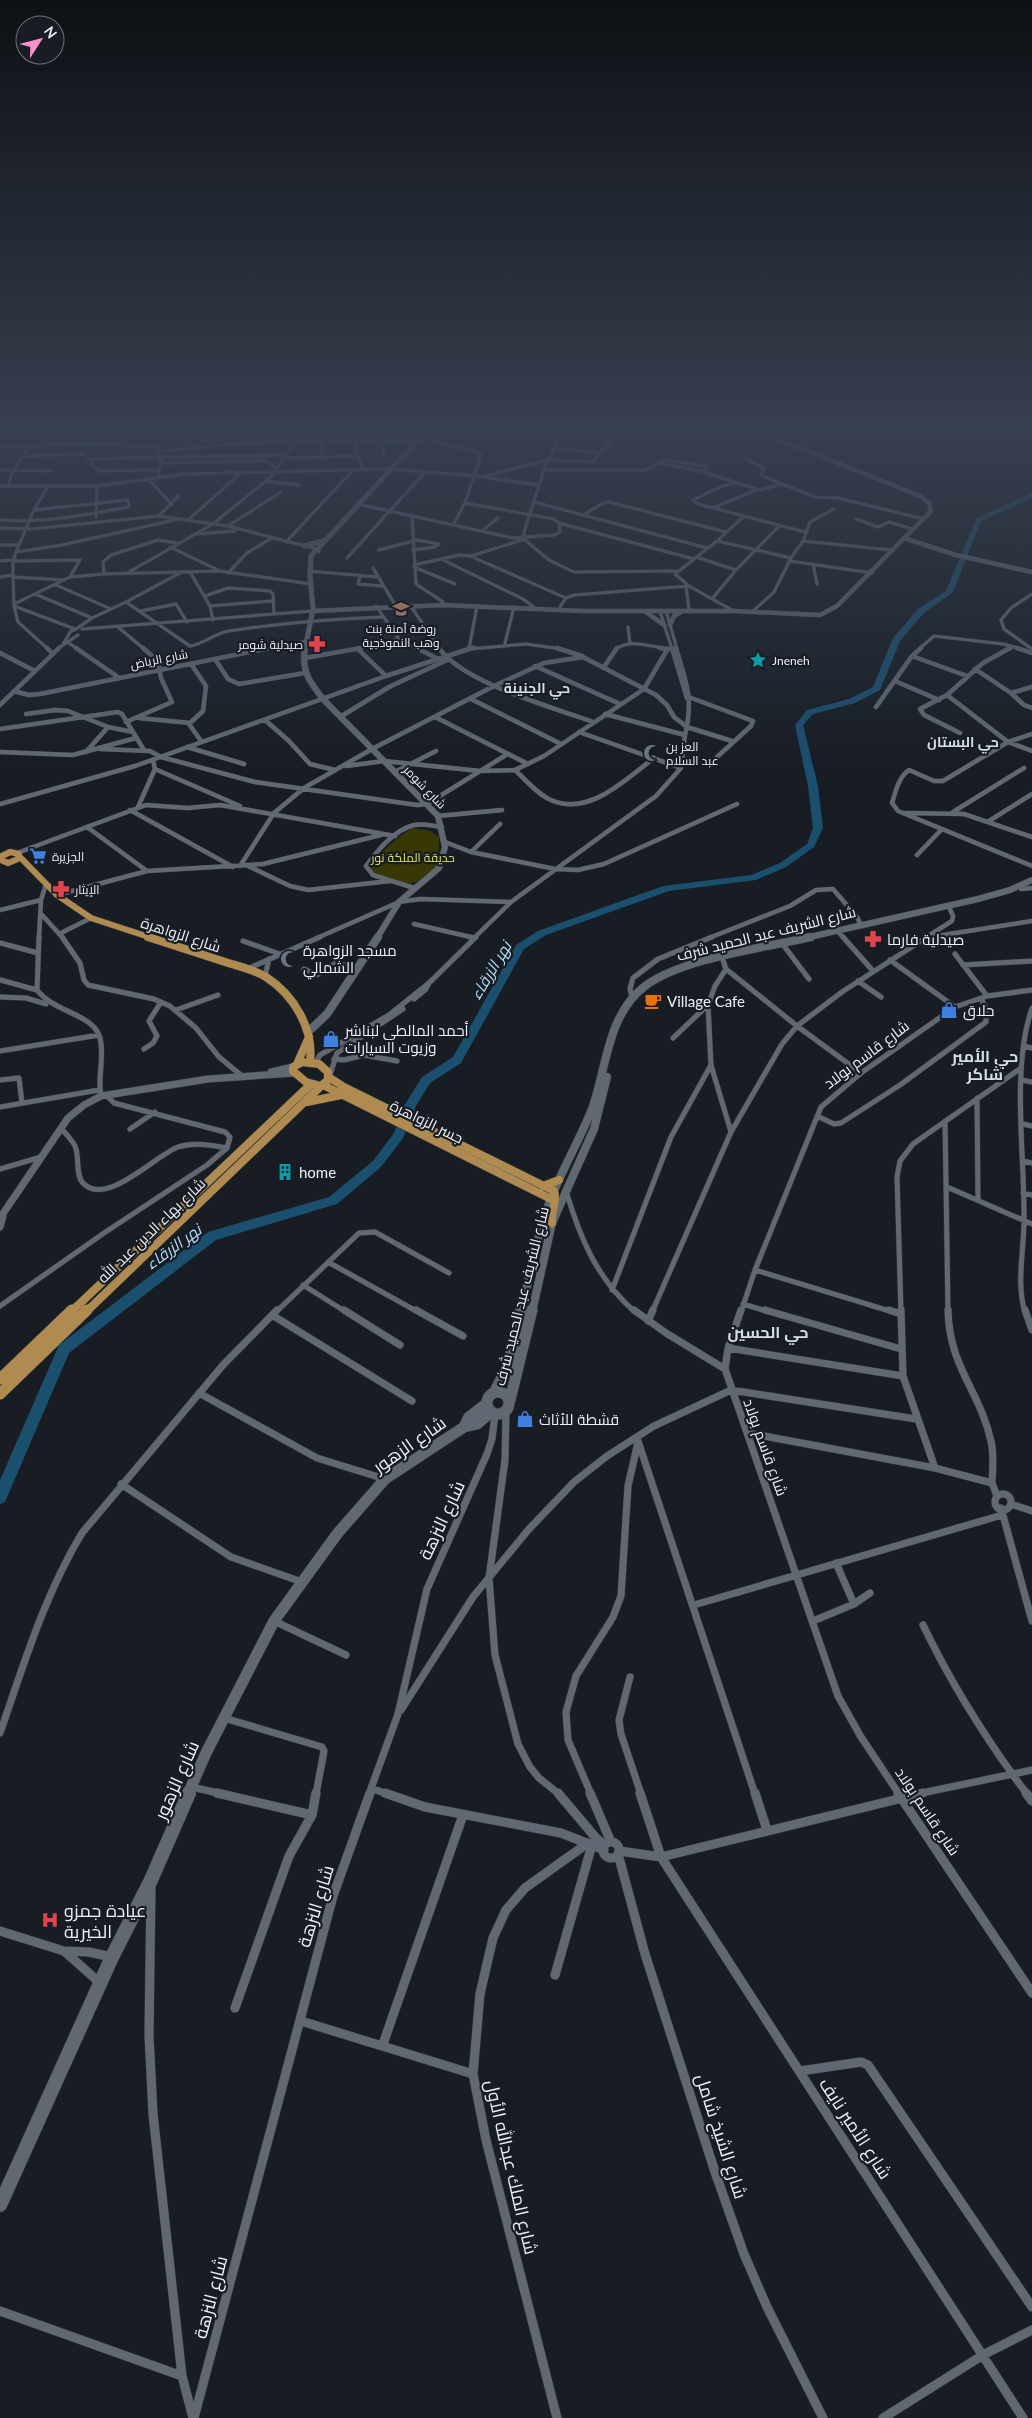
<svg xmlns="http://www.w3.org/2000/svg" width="1032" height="2418" viewBox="0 0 1032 2418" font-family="Lato,Cairo,sans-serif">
<rect width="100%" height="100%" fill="#181d24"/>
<path fill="#373804" d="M413,828L430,831L439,837L438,866C410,892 405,884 372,874L370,870C373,857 401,834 413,828Z"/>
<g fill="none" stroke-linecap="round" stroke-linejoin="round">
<path fill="#1a4f6e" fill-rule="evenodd" d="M1032,492V497L1026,501L981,521L953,592L924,613L900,641L880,690L855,703L813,714L803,725L818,786L823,828L814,847L786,867L756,880L669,891L546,935L524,949L461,1063L430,1083L416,1106L403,1138L381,1167L337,1204L216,1240L69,1353L5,1502L0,1504V1480L59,1345L208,1232L329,1197L373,1161L394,1133L404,1106L422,1077L453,1057L516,945L538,931L663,886L751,875L780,863L807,844L813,828L808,786L795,725L807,710L849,699L873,687L893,638L918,609L946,591L976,519Z"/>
<g stroke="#33363c" stroke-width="4">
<path id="minor-far4" d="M10,426L51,444
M45,426L69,437L67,444
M127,426L140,430L152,426
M566,426L546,464L524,532V539L549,560L574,572L677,571
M889,426L946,440
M928,426L937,430
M167,431L187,426
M423,438L474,451L481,455L465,503L453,525
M245,439L252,426
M200,441L246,436
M379,441L385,455
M328,442L343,426
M322,443V458
M0,446H30L13,471L8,486
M30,446L92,444L151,446L159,449L161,457L257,456L277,468
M553,448L600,453
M161,451L244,443L420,441
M25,456L84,454
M257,456L285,455
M358,456L364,470
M283,458L358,456L354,442
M87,459L161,457L159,476
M92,460L93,466L99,471L159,470
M748,460L764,468L761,475L782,484
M162,463L264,461
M657,463L705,472
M0,470L51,471
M545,470H645L665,460L704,466L707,468L704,472L737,483
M486,476L548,460L593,462L615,435L635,438
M148,478L172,505
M265,481L299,485
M0,486H97L185,474L390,469L475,476L539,485
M47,488L34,510L16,552L13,561V577L14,606L18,622L48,649
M534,502L707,548
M362,505L513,538L554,535L560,532L559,523L554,519L465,503
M713,508L756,490
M583,515L603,503L609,502L726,532
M159,516L178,496
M412,516L416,584L443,602
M744,516L698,504L693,500L722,486L737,483L760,490L782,484L815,497L838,498L924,519
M96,517L97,486
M856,519L878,527L889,522L912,529
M0,520C44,523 85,515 129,507L128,500L34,510
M188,520L242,472
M559,523L694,559
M228,526L281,492
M0,528L31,529L159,516L228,526L313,548L319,552
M482,531L498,518
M197,534L235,531
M717,541L744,516L805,532
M803,541L892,550
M286,542L353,470
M0,545H19
M170,547L218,570
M379,550L417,540L439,544L435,547L413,550
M16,552L62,545L175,520
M471,556L522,540
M696,557L736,570
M347,558L425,472
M791,558L803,541L810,522L834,509
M441,559L460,555L470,556L566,598
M0,561L13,560
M13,561L80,560L70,577
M790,561L872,573
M813,564L817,584
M414,565L441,559L523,599L535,608
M414,567L455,584
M373,568L394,603
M309,571L377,577
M129,572L213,524L272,476L294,443
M182,572L126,602L190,646C204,644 215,633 229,631C280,623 331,619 382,617
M190,572L210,606L213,620
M228,573L247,553L272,538
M104,574L103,562L111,555L158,540L177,543
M360,576L358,584L383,586
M0,577L13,575
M13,577L63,580
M56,585L111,609L126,602
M686,586L689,610
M35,594L92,618L76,629
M1032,594L1011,608L1001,620L1004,629L1032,649
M205,596L228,588L270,591L273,594L274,614
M712,599L689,586L675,574L717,541L791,558L774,592L752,612
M14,604L70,577L104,574L220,571L311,584
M410,605L440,649
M14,606L75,629
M210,606L272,601
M477,606L469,649L526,644L562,649
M560,607L566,598L574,595L689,586
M141,611L176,604L187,622
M660,611L672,649
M666,611L677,649
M734,611L712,599L736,570L780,525
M92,618L111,609
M118,627L144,649
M628,627L630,644
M82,629L313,611
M399,639L419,649
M67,642L78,649
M505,643L514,607
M63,644L71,631L76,629
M57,649L78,635
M263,649L308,641
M355,649L399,639L376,606
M616,649C630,638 652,647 669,649
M919,649L934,636L1003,644L1021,649
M1008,649L1012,647"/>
</g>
<g stroke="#33363c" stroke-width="5">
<path id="minor-far3" d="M47,648L52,653
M76,648L118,677
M417,648L438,659
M439,648C463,683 552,707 593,722
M469,648H474
M557,648L582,656
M660,648L669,649
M672,648L687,698
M1017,648L1032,653
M358,649L386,676
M0,653L33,670
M912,656L967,676
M305,658L361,648
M215,659L228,679L239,684L305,673
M191,664L206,686L203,711L189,724L201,741
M535,666L620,704
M604,667L617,648
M975,669L1011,693L1024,705L1032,708
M895,681L939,700
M14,691L29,695L40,694L270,648
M1011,693L1032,687
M947,695L1008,742L1032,751
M686,696L753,721L751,726L717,757
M471,699L561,744
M0,705L59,648
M876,707L912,656L921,648
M26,714L55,710L68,711L108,727L133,732
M605,714L685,735C694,699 686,682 676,648
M340,717L389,687L447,660
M435,717L528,764
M139,718L190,723
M265,720L289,741L310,764L335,770
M126,722L172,702L161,678L158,661L143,648
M0,729L118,712L122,714L144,750
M579,732L681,768
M960,733L924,715L920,709L947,695L983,663L1010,648
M1032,734L1008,742L943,781H934L909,770C898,778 896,791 892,803L898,811L1032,866
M187,747L244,764
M100,749L150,751L161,757L255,782L417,805L427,804L506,755
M0,752L73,755L136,738
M86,752L108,727
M346,766L384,761L480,771L515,770L544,756L644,689L667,650
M155,769L240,806
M515,770C526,780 537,794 551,800C589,817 626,779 654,758
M395,772L436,751
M0,804L135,766L386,676L469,649
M138,807L155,769L153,760
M130,810L233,867
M953,812L1024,768
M906,813L964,814L1032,837
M438,816L502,810
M989,821L1032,794
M87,827L147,871
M445,842L471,852L555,869L578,870L604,864L737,804
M471,852L500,824
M17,853L146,805L188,808L220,805L395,836
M917,855L941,830
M240,866L274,813L304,788L372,749L494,686L544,663L583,657L656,695L667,705L674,717L687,727L732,741
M248,866L290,886L308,890L390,881
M414,888L373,875L366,866C378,850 394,830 414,825C423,823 433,826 442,827
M1021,889L1032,888
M57,895L147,871L263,864L381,835
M0,910L41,900
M42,915L63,938
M414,924L475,938
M839,933L844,938
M59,934L91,918
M930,937L1032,921
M39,938L41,900L46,884
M317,938L399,902L420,899L511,902
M474,938L511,902L656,796L681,768L685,735
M709,938L790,906L816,890L833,889L857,917L861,925
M925,938L952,921L953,916L950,909"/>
</g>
<g stroke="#33363c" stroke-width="6">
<path id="minor-far2" d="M39,937L37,990C55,1013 94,1014 100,1038C105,1057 97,1077 101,1096
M62,937L80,963L84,980L88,985L154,999L170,1006L196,1028L219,1057L242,1076
M470,937L475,938
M843,937L873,971
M243,941L280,954
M0,943L38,953
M784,946L809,979
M955,954L987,996
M723,960L726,969L797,1026L861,1073
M890,960L955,1007
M963,965L1032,961
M247,969L320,937
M304,969L317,975L336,963L357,969
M726,969L715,986L708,1005L711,1065L731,1132
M265,976L269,959
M0,980L37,990
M858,981L881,997
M0,997L26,998L46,1004
M632,997L630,989L633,978L658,959L712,937
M414,999L426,989L429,983
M176,1010L218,995
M673,1038L708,1005
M1024,1046L1032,1048
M144,1049L153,1043L157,1036L149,1021L161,1002
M0,1051L99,1035
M334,1059L344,1060L364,1055L397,1061
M315,1063L320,1055L389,1015L429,983L476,937
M330,1075L337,1053L403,1009
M0,1080L19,1078L22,1103
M1022,1080L1032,1082
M977,1098L978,1199
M0,1107L99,1090
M817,1116L834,1124L841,1123L900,1085L986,1022V1009L981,998
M945,1121L948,1312
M1023,1124L1032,1126
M61,1128C65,1133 72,1140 75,1146C80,1157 75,1175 83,1183C106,1208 157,1154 178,1147C194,1142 211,1145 227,1148
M130,1129L155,1112
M1023,1161L1032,1163
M0,1169L41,1157
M947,1187L1032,1224
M566,1191C580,1238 597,1279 635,1312
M1023,1193L1032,1195
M328,1262L418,1312
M755,1270L893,1312
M303,1285L346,1312
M612,1290L671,1137L711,1065
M743,1304L769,1312
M0,1306L104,1233L207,1165L227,1148L230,1137L225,1132L114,1103L107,1096
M276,1312L359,1233L375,1232L449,1273
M652,1312L731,1132L782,1044L797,1026L842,992L927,937
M741,1312L755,1270L821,1107L861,1073L955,1007L987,996L1032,990
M901,1312L897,1177L900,1161L913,1144L1021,1068
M1025,1312C1016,1284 1024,1250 1024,1221C1025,1156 1011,1068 1032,1008"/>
</g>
<g stroke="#33363c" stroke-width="8">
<path id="minor-far1" d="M344,1310L400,1345
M416,1310L463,1336
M634,1310L666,1333L725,1369
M741,1310L728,1348L725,1369L838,1696L861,1737L899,1794
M765,1310L901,1349
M889,1310L901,1314
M901,1310L903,1376L935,1468
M948,1310C949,1367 980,1391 991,1441C994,1454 993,1469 992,1483
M1025,1310L1032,1330
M272,1315L412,1401
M648,1321L653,1310
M728,1348L903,1376
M199,1393L317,1458L385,1479
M506,1411L505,1460L489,1578L495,1655L518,1744L530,1767L539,1778L559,1794
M748,1433L935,1468L992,1483L997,1496
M638,1441L755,1794
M121,1484L231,1557L302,1582
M995 1502a8 8 0 1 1 16 0a8 8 0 1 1-16 0Z
M1011,1504L1032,1511
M1001,1508L1032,1621
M836,1563L854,1604
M694,1605L1002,1515
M274,1621L346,1655
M813,1621L854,1604L870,1593
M923,1625C952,1685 987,1741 1027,1794
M630,1677L619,1720L621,1734L641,1794
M401,1710L473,1597L529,1529L574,1482L607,1456L654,1426L731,1390L916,1419
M224,1718L322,1747L324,1751L316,1794
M0,1733C24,1664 44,1596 82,1533L223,1365L277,1310
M191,1787L223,1794
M373,1789L388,1794
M369,1794L398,1714L427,1589L487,1454L492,1439L495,1414
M591,1794L568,1740L566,1712L576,1676L613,1617L621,1596L628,1486L638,1442
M917,1794L1032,1770"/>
</g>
<g stroke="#33363c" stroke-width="10">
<path id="minor" d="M217,1793L312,1815
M385,1793L425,1807L561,1833L604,1850
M558,1793L596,1838L605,1845
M590,1793L611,1842
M640,1793L661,1857L1023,2418
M755,1793L767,1830
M898,1793L1032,1993
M1026,1793L1032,1801
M603 1850a8 8 0 1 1 16 0a8 8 0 1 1-16 0Z
M619,1851L661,1857L923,1793
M618,1854L645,1954L715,2172L744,2254L767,2307L823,2418
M151,1888L149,2035L153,2114L182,2376L193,2418
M0,1931L64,1951L89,1952L112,1957
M64,1951L100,1983
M555,1975L592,1845
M235,2008L289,1856L312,1815L316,1793
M301,2021L473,2074
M383,2044L463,1815
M800,2071L861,2062L868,2065L1032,2307
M0,2311L182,2376
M194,2418L333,1896L370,1793
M557,2418L486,2140L473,2074L480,1994L493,1938L506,1910L525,1888L588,1843
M883,2418L983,2355L1032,2330"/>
</g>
<g stroke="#33363c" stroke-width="5">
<path id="tertiary-far1" d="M904,538L956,555L1032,572
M313,611L443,605L582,611H734L820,615L837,606L931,511L929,503L920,496L745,426
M646,612L664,625
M670,625L674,616L681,612"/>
</g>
<g stroke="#33363c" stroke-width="8">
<path id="tertiary" d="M271,1072L293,1067
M0,1218L68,1118L84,1105L101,1096L208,1079L294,1073
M0,1227L3,1216"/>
</g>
<g stroke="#33363c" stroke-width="5.5">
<path id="secondary-far4" d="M304,546L323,541
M305,649L313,609L310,576L311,556L431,426"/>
</g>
<g stroke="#33363c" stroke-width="7">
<path id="secondary-far3" d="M305,648C301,671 310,683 324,700L438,816L445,847L439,868L399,902L377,938
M805,938L978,899L1010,890L1032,880"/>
</g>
<g stroke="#33363c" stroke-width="9">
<path id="secondary-far2" d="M308,1032L327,1014L378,937
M521,1312C530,1274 537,1235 551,1198C563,1168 580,1139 592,1109C607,1067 607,1015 645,986C683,958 763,948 811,937
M532,1312L552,1223L594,1129L607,1077"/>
</g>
<g stroke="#33363c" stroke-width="12">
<path id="secondary-far1" d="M487 1403a11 11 0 1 1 22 0a11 11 0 1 1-22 0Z
M494,1393L508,1366L521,1310
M510,1400L532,1310
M464,1427L469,1417L486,1404
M188,1794L206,1753L274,1621L337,1534L385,1479L464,1427L477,1424L491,1412"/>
</g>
<g stroke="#33363c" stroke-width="15">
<path id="secondary" d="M0,2205L112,1957L151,1880L189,1793"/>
</g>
<g stroke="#33363c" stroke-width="7">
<path id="primary-far2" d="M10,852L19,854L18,859L8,863L1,860L2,856Z
M19,856L57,895L91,918L152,938"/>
</g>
<g stroke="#33363c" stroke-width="9">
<path id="primary-far1" d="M148,937C173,945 198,953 222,961C237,966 253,969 266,977C294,995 314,1029 310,1062
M302,1062L319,1064L328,1072V1080L321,1086L306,1082L293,1071V1067Z
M297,1064L309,1037
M330,1078L344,1087L554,1191C558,1202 550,1212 552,1223
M323,1085L551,1199
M307,1102L341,1095
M543,1186L559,1180
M71,1312L311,1084
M86,1312L321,1086"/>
</g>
<g stroke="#33363c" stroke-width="12">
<path id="primary" d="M0,1379L72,1310
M0,1394L87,1310"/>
</g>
<use href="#minor-far4" stroke="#616871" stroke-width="3"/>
<use href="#minor-far3" stroke="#616871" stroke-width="4.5"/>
<use href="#minor-far2" stroke="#616871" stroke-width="5"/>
<use href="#minor-far1" stroke="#616871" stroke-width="7"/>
<use href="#minor" stroke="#616871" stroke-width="9"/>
<use href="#tertiary-far1" stroke="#616871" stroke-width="4.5"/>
<use href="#tertiary" stroke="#616871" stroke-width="7"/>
<use href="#secondary-far4" stroke="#616871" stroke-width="5"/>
<use href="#secondary-far3" stroke="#616871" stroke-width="6"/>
<use href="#secondary-far2" stroke="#616871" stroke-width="8"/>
<use href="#secondary-far1" stroke="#616871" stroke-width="11"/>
<use href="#secondary" stroke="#616871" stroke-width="14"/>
<use href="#primary-far2" stroke="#af8b51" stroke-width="6"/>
<use href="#primary-far1" stroke="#af8b51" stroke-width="8"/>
<use href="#primary" stroke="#af8b51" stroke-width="11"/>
</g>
<linearGradient id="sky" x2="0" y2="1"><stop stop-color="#0d1014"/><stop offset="0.56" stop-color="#374050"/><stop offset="1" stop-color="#374050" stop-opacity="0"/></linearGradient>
<rect width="1032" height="764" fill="url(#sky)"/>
<defs>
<g id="school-bare" transform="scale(1.35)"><path d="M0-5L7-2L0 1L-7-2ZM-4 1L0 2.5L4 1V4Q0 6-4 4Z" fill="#8d6e63" stroke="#181d24" stroke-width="2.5" paint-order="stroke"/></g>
<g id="pharmacy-bare" transform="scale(1.35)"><path d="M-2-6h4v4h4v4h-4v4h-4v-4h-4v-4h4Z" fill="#e0444e" stroke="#181d24" stroke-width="2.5" paint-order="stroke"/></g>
<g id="sight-bare" transform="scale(1.35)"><path d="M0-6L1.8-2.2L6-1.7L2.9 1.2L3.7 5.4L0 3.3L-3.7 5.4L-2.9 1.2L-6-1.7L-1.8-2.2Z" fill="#0f9aa8" stroke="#181d24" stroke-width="2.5" paint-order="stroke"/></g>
<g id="mosque-bare" transform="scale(1.35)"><path d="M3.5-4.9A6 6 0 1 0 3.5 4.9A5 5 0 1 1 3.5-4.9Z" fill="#6b7280" stroke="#181d24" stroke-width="2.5" paint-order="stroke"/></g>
<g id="supermarket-bare" transform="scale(1.35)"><path d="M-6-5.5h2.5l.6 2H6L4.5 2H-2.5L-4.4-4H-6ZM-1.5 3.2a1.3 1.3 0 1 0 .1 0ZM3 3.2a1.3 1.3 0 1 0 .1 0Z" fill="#3f7fe0" stroke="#181d24" stroke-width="2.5" paint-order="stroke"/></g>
<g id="cafe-bare" transform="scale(1.35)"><path d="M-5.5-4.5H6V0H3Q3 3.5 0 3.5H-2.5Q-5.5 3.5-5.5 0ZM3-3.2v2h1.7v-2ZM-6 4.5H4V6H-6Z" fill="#e8710a" stroke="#181d24" stroke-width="2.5" paint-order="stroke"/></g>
<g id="shop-bare" transform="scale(1.35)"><path d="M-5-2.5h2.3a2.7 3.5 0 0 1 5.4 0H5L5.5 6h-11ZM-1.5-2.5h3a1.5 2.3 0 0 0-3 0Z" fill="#3f7fe0" stroke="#181d24" stroke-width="2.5" paint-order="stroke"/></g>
<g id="building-bare" transform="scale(1.35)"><path d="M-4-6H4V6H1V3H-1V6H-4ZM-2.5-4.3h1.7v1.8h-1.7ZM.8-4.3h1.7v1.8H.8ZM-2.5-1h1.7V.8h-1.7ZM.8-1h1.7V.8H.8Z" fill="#0f9aa8" stroke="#181d24" stroke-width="2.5" paint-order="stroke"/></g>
<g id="hospital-bare" transform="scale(1.35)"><path d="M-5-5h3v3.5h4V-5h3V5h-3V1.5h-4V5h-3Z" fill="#e0444e" stroke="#181d24" stroke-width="2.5" paint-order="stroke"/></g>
</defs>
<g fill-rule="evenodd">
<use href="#school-bare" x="401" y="609"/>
<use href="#pharmacy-bare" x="317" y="644"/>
<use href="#sight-bare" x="758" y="660"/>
<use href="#mosque-bare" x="652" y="753"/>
<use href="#supermarket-bare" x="38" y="856"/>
<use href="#pharmacy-bare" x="61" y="889"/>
<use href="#pharmacy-bare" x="873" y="939"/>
<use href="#mosque-bare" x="289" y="959"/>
<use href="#cafe-bare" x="653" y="1001"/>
<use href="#shop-bare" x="949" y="1010"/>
<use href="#shop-bare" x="331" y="1039"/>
<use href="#building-bare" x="285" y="1172"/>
<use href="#shop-bare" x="525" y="1419"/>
<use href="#hospital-bare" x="50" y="1920"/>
</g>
<g text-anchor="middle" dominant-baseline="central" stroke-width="4.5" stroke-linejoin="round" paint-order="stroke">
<g font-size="12" fill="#edf1f6" stroke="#181d24" text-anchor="start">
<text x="401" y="628" text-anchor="middle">روضة آمنة بنت<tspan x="401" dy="14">وهب النموذجية</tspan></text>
<text x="303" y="644" text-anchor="end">صيدلية شومر</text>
<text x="772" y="660">Jneneh</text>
<text x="666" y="746">العز بن<tspan x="666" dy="14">عبد السلام</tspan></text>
<text x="52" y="856">الجزيرة</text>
<text x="75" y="889">الإيثار</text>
</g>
<g font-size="12" fill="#edf1f6" stroke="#181d24">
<text transform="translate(159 659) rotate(-11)">شارع الرياض</text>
<text transform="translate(425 787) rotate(46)">شارع شومر</text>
</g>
<g font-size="12" fill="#dee159" stroke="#181d24">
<text x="413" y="857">حديقة الملكة نور</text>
</g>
<g font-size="14" font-weight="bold" fill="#d6dee8" stroke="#181d24">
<text x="537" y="687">حي الجنينة</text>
<text x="963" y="741">حي البستان</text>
</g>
<g font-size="15" fill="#edf1f6" stroke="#181d24">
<text transform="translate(766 933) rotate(-14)">شارع الشريف عبد الحميد شرف</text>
<text transform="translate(181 934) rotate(18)">شارع الزواهرة</text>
<text transform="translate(866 1054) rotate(-37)">شارع قاسم بولاد</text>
<text transform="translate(427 1121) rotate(26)">جسر الزواهرة</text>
<text transform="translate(151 1230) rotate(-44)">شارع بهاء الدين عبد الله</text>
<text transform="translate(521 1296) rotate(-76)">شارع الشريف عبد الحميد شرف</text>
<text transform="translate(766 1447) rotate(70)">شارع قاسم بولاد</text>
<text transform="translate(928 1811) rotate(56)">شارع قاسم بولاد</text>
</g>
<g font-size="15" fill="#edf1f6" stroke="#181d24" text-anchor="start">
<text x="887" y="939">صيدلية فارما</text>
<text x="303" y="950">مسجد الزواهرة<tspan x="303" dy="17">الشمالي</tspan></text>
<text x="667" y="1001">Village Cafe</text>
<text x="963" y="1010">حلاق</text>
<text x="345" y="1030">أحمد المالطي لبناشر<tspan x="345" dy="17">وزيوت السيارات</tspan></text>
<text x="299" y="1172">home</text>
<text x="539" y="1419">قشطة للأثاث</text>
</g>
<g font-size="16" font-style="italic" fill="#b2defc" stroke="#181d24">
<text transform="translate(490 970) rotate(-59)">نهر الزرقاء</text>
<text transform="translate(173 1246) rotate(-36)">نهر الزرقاء</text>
</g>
<g font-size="16" font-weight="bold" fill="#d6dee8" stroke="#181d24">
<text x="985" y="1055">حي الأمير<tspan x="985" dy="18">شاكر</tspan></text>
<text x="768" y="1331">حي الحسين</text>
</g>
<g font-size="18" fill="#edf1f6" stroke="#181d24">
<text transform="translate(409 1444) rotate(-35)">شارع الزهور</text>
<text transform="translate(441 1520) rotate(-65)">شارع النزهة</text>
<text transform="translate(176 1780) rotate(-66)">شارع الزهور</text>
<text transform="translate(315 1906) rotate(-73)">شارع النزهة</text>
<text transform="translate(856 2128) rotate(57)">شارع الأمير نايف</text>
<text transform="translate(722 2136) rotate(72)">شارع الشيخ شامل</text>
<text transform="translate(512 2167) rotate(77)">شارع الملك عبدالله الأول</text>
<text transform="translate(210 2297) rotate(-75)">شارع النزهة</text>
</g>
<g font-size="18" fill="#edf1f6" stroke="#181d24" text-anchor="start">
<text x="64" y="1910">عيادة جمزو<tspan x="64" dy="21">الخيرية</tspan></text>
</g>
</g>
<g transform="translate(40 40) rotate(54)"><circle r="24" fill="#181d24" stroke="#6d7278"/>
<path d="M0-4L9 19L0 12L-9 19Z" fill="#f890cc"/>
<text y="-8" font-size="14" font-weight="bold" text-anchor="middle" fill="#edf1f6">N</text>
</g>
</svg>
